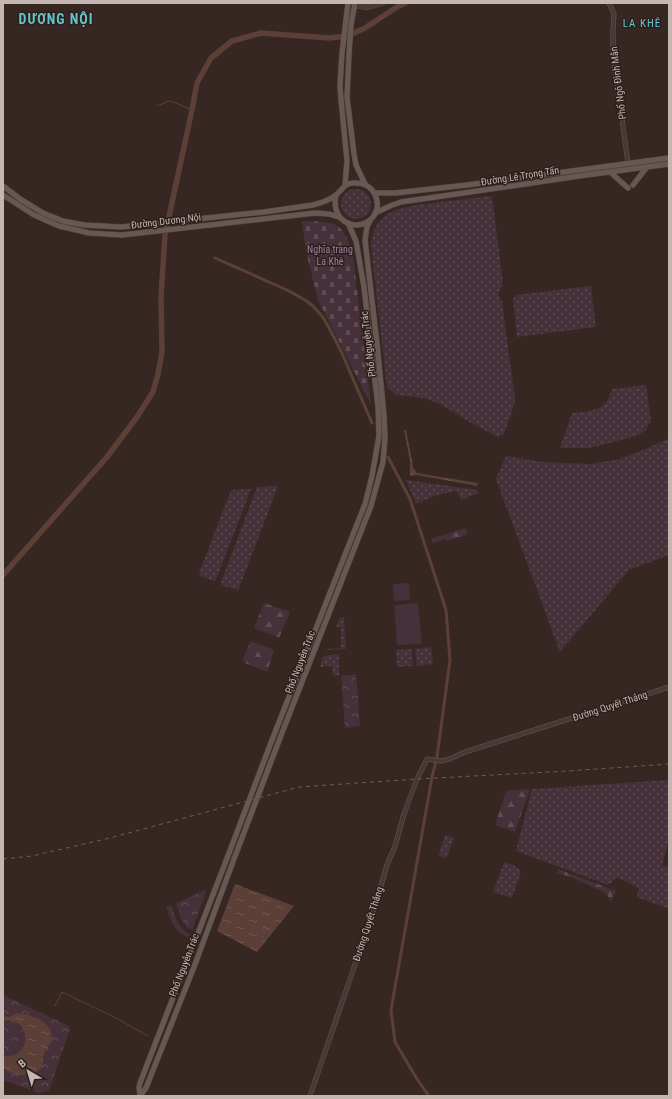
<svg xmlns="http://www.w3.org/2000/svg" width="672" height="1099" viewBox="0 0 672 1099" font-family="'Roboto Condensed',sans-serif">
<defs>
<pattern id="grass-dots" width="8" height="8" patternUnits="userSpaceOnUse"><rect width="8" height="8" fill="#46303a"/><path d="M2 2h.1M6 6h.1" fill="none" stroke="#5f4c54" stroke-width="1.8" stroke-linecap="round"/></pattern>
<pattern id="forest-firs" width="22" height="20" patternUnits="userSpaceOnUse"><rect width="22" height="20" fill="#46303a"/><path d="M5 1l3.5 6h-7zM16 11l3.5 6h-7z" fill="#5f4c54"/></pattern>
<pattern id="cemetery-stones" width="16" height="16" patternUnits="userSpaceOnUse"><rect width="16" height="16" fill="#46303a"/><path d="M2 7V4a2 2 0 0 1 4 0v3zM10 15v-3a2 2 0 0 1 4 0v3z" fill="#5f4c54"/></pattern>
<pattern id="park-crowns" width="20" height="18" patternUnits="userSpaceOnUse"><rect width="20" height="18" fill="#46303a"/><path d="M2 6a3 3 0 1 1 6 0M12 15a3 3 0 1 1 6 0" fill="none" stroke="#5f4c54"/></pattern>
<pattern id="water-ripples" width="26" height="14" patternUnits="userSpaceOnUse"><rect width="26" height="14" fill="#5c4037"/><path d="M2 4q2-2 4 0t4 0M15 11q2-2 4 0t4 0" fill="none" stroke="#725952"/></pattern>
</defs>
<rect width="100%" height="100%" fill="#372723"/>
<path fill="url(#grass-dots)" d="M341 204a15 15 0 1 1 30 0a15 15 0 1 1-30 0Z
M492,196L502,274C502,278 503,282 502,285C500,292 496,296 502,302L515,399L513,408L504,434L498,437L473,424L440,404L424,398L396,395L387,387L371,246C373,206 410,206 440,202C458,200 475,198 492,196Z
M591,286L596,327L517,337L513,299L516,295Z
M646,385L651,421L645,431L636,436L602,445L588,448H560L572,413C591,411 606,412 612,389Z
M669,438V555L629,570L560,652L496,479L506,456L543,462L590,464L620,459L648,448Z
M406,480L477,490L479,493L461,500L457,491L437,495L416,504Z
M278,486L239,589L236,590L222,585L221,582L257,487Z
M251,489L216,580L213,581L200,576L199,573L231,490Z
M344,617L346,649L326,650L327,649L341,648V627H336L339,619Z
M431,647L433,664L417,666L415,649Z
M412,649L413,666L397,667L396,650Z
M339,654V675L333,676L332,666L320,667L323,657L328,655Z
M669,780V840L662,865L669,868V909L637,897L639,888L617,877L608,885L516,851L532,789Z
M445,835L454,838L447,857L446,858L439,856V854Z
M504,862C511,864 517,866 521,872L512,898L493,892Z"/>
<path fill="url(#forest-firs)" d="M466,528L468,533H466V535L447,541L446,539L433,543L431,539Z
M264,603L290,612L279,638L254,628Z
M251,641L274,650L267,672L245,663L243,658Z
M530,789L515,832L495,825L506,791Z
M558,869L616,891L611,901H610L607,894L571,877L557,873Z"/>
<path fill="url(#cemetery-stones)" d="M302,221C335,222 345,221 353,257L371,405L318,300L306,252Z"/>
<path fill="url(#park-crowns)" d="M356,674L360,726L345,728L341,676Z
M205,890L206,892L192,930C182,927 179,912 176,903Z
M171,905C176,917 177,928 190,934L189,938C173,930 172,922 166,907Z
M3,995L69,1026L70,1029L49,1091L39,1093L3,1080Z"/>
<path fill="#46303a" d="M409,583L410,600L394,601L393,584Z
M418,603L422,644L397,645L394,605Z"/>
<path fill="url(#water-ripples)" d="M404,430H406L412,460L413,468L417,473L478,483L477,486L417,475L410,476V461Z
M235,884L294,906L257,952L217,931Z
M17,1013C30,1014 52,1021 52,1038C52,1044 46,1048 44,1054C42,1059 44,1065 40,1069C33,1076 19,1076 11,1073C8,1071 5,1069 3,1067V1056C33,1061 33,1015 3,1021V1016L9,1017Z"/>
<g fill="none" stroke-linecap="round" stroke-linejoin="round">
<path stroke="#5c4037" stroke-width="1" d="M157,106L169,101L176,103L192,110
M55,1006L62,992L118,1019L148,1036"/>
<path stroke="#5c4037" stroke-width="3" d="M215,258L287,290L305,300L313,306L322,316L327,324L341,351L372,423
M388,457L410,499L446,610L450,660L437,757L432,777L391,1010L395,1042L417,1079L429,1096"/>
<path stroke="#5c4037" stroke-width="5.5" d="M3,575L107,457L137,417L153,392L158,374L162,352L161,297L165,235L192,110L197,83L211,58L232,41L261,33L329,38L347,36L365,28L397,7L405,3"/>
<g stroke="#655854" stroke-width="5">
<path id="minor" d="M609,3L614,14L613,30V53L628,163
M354,5C366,9 372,7 383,3
M310,1096L375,906L387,865L395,846L404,814L417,779L427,759C431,759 435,761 440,761C448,761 458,755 465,752L669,687"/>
</g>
<g stroke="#51433f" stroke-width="6">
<path id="major" d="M355,3L351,25L349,54L347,97L354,154L356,165L365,184
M610,172L628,188
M633,185L647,167
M3,186L20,199L43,213L63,221L84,225L121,227L264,212L313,205C321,203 330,200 336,195C343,189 345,182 356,183C364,183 371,187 374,193C377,198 378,203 377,208C371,235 329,229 336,195
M345,186L347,161L341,99L340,86L342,53L348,3
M374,193H395L467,185L669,158
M3,195L34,215L59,226L89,233L122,235L315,213L329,214L339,217
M375,213L390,206L401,202L512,186L579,176L669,164
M280,738L371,506L383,462L385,438L384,415L377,343L365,240L367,227L371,219
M272,740L365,504L372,476L379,436L378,407L364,287L356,241L348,223
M140,1095L139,1087L140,1083L226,861
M140,1096L146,1088L194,967L234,859"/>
</g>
<use href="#minor" stroke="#473a36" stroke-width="4"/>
<use href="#major" stroke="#675854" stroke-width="5"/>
<path stroke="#6e5d58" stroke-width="1" stroke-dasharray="4 4" stroke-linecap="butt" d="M3,859L32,856L110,838L299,787L417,779L568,771L669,764"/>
<g stroke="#51433f" stroke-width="6" stroke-linecap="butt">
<path id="major-bridge" d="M234,859L280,738
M226,861L272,740"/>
</g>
<use href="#major-bridge" stroke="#675854" stroke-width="5"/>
</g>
<g text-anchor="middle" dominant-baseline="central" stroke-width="3" stroke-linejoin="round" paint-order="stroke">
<g font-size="10" fill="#c4b6b1" stroke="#2c1f1b">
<text transform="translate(618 83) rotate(-97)">Phố Ngô Đình Mẫn</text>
<text transform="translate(520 176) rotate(-9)">Đường Lê Trọng Tấn</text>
<text transform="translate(166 221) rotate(-7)">Đường Dương Nội</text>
<text transform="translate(368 344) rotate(-97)">Phố Nguyễn Trác</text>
<text transform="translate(300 662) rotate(-69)">Phố Nguyễn Trác</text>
<text transform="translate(610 706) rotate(-18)">Đường Quyết Thắng</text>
<text transform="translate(368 924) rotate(-72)">Đường Quyết Thắng</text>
<text transform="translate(184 965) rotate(-69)">Phố Nguyễn Trác</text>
</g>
<g font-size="10" fill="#9e80a2" stroke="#2c1f1b">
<text x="330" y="249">Nghĩa trang<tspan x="330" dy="12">La Khê</tspan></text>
</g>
<g font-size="11" letter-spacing="1" fill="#65c2ca" stroke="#2c1f1b">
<text x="642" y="23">LA KHÊ</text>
</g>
<g font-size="14" font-weight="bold" letter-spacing="1" fill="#65c2ca" stroke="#2c1f1b">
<text x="56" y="19">DƯƠNG NỘI</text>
</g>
</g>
<rect width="672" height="1099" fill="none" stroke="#c4b6b1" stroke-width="8"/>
<g transform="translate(28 1071) rotate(322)" stroke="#2c1f1b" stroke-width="3" paint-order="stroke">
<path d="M0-3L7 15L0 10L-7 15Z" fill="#c4b6b1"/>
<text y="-6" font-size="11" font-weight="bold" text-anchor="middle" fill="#c4b6b1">B</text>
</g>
</svg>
